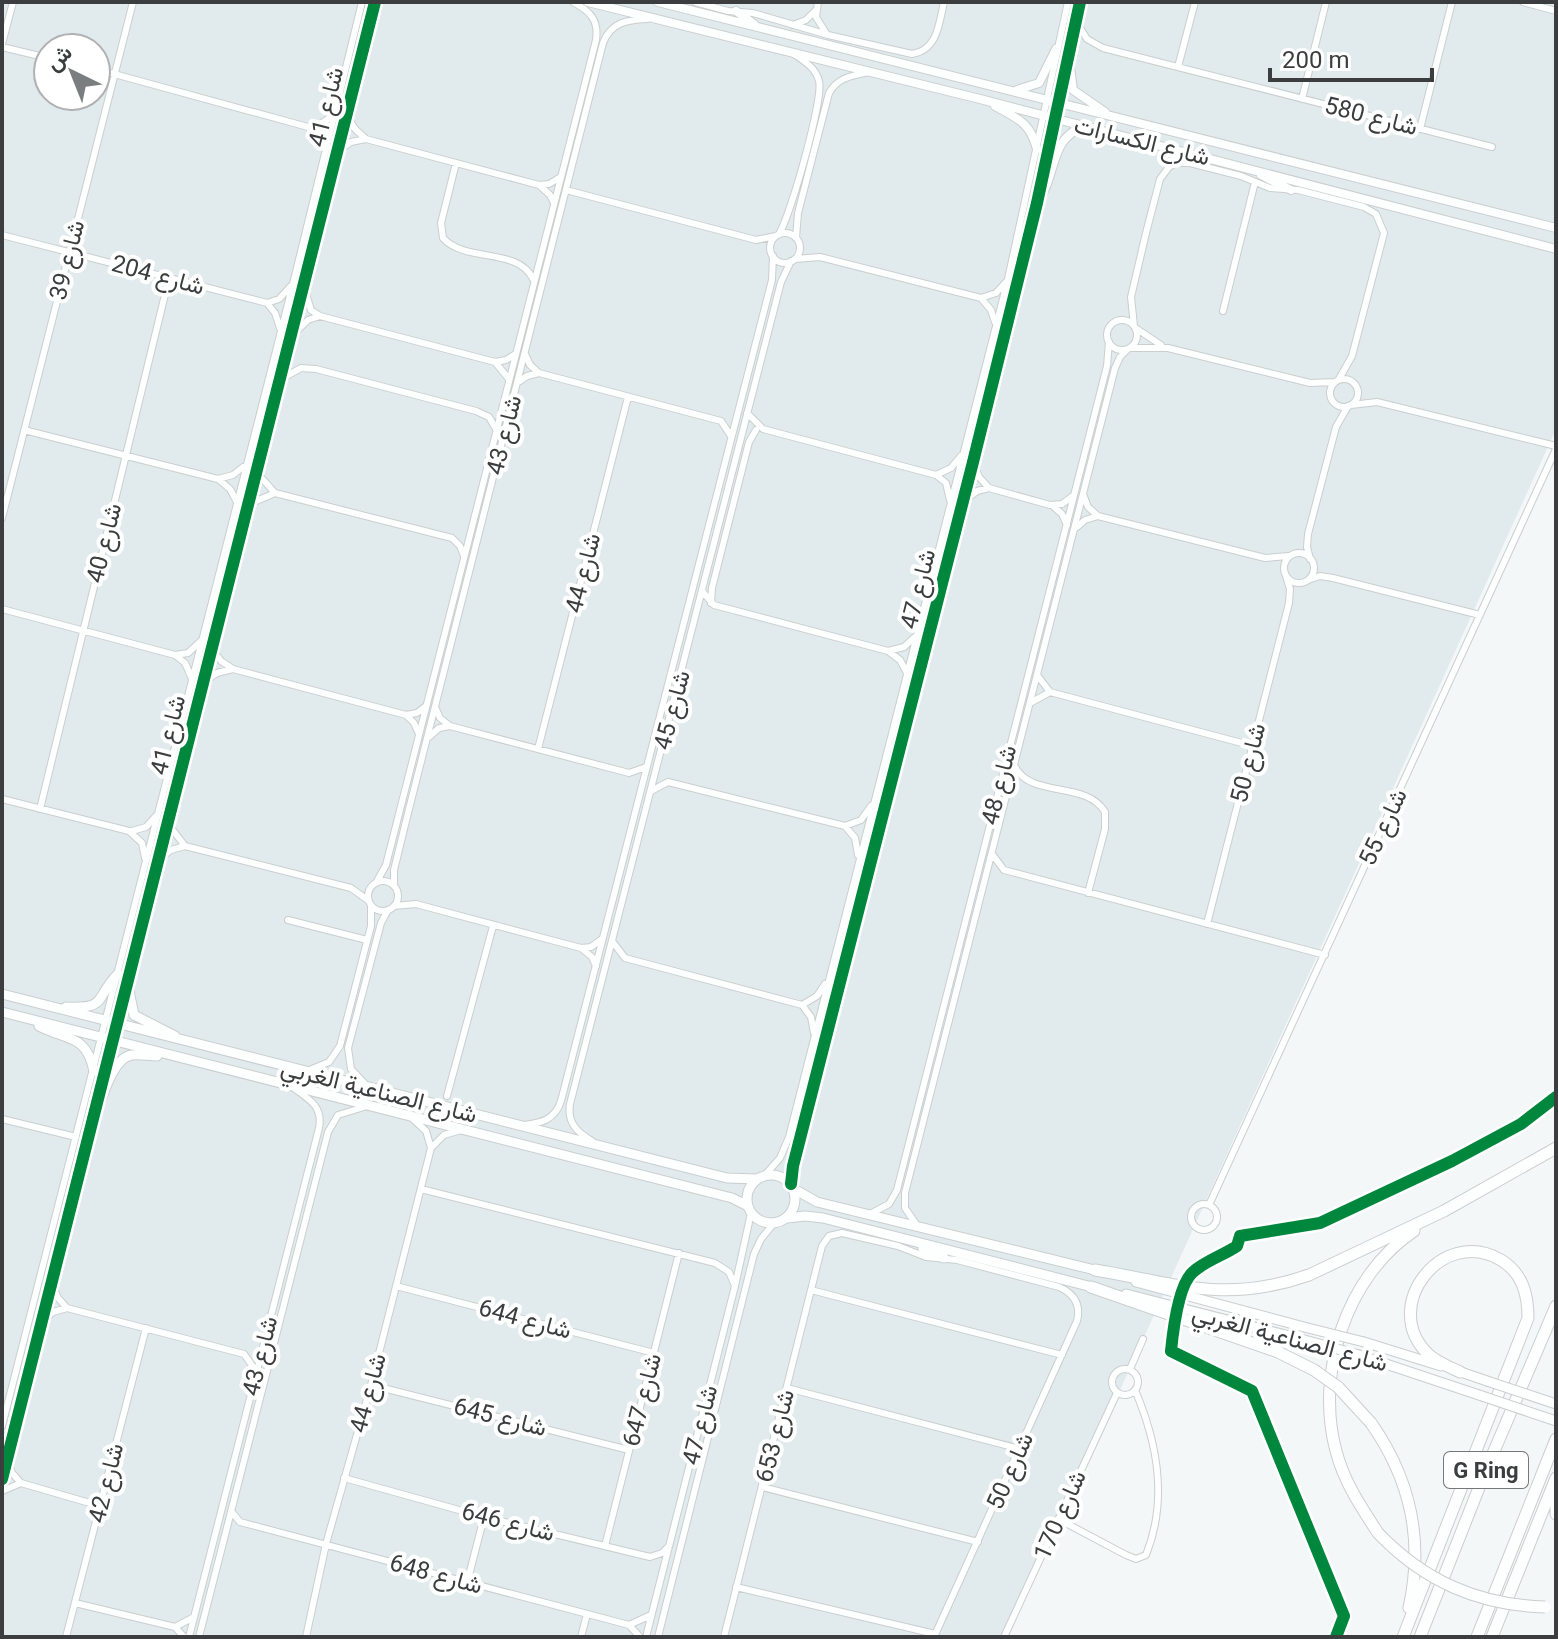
<svg xmlns="http://www.w3.org/2000/svg" width="1558" height="1639" viewBox="0 0 1558 1639" font-family="Roboto,Vazirmatn,sans-serif">
<rect width="100%" height="100%" fill="#f3f7f8"/>
<path fill="#e1ebed" fill-rule="evenodd" d="M2,2H1556V429L1008,1637H2ZM48,48H96V96H48Z"/>
<g fill="none" stroke-linecap="round" stroke-linejoin="round">
<g stroke="#cbcecf" stroke-width="8">
<path id="street" d="M695,2L728,11L753,13L828,35L912,54C938,50 939,23 944,2
M818,2L816,17L826,33
M1523,2L1556,11
M1075,20L1087,39L1103,48L1492,147
M793,25L806,20L816,10
M2,44L13,2
M2,47L48,58
M1178,67L1195,2
M96,69L308,127L327,147
M1302,99L1326,2
M347,116L355,129L366,139
M308,127L322,123L334,115
M1420,129L1452,2
M338,151L351,142L366,139L539,185L549,184L559,178
M456,163L441,223L443,238C465,263 518,247 533,279
M539,185L550,195L554,203
M566,190L756,240L776,236
M770 248a15 15 0 1 1 30 0a15 15 0 1 1-30 0Z
M779,234C790,217 824,98 819,81C816,68 804,61 794,54
M2,235L267,303L279,299L291,286
M796,238L798,213L829,93C838,77 852,76 869,72
M795,259L820,257L981,298L991,310L995,322
M305,291L311,310L320,316L495,362L506,360L514,355
M981,298L996,293L1007,281
M267,303L275,313L280,328
M1223,311L1255,182
M1107 335a15 15 0 1 1 30 0a15 15 0 1 1-30 0Z
M1134,326L1131,297L1146,233L1160,179L1169,167L1176,163H1190L1241,176L1270,188L1298,190L1364,207L1376,214L1384,233L1352,356L1339,379
M1137,329L1161,345
M294,334L308,320L320,316
M1131,348H1168L1310,383L1335,382
M525,354L530,365L539,373
M495,362L509,379
M1330 393a14 14 0 1 1 28 0a14 14 0 1 1-28 0Z
M281,379L301,368L316,369L476,411L489,417L496,429
M520,381L527,376L539,373L721,421L731,436
M1351,405L1377,402L1556,446
M747,413L763,429L936,475L946,483L950,500
M24,430L218,479L230,489L237,502
M974,465L979,477L989,488L1050,505L1062,504L1073,496
M257,473L275,493L452,538L460,546L464,556
M936,475L951,468L961,456
M218,479L233,475L243,467
M1083,494L1088,507L1098,516L1265,558L1289,556
M964,501L977,491L989,488
M249,504L275,493
M1053,506L1062,514L1067,525
M2,518L133,2
M1077,527L1085,520L1098,516
M1284 568a15 15 0 1 1 30 0a15 15 0 1 1-30 0Z
M1310,559L1307,547L1308,534L1336,427L1348,406
M1308,580L1320,576L1333,578L1480,615
M702,591L714,605L888,651L900,660L907,673
M711,603L712,588L749,442L756,430
M2,609L175,655L185,663L192,679
M212,649L221,661L233,669L406,715L417,713L426,706
M888,651L904,647L916,636
M175,655L188,653L202,640
M1037,675L1050,692L1253,746
M204,682L217,673L233,669
M1030,703L1050,692
M435,707L440,718L450,726L629,773L646,767
M406,715L414,723L419,734
M429,737L439,728L450,726
M538,749L628,397
M1015,767C1032,799 1086,780 1105,812V829L1088,893
M651,791L668,782L845,826L861,820L871,806
M2,799L129,831L142,843L145,858
M40,809L169,278
M168,824L185,846
M845,826L855,838L858,855
M132,831L146,827L156,816
M992,854L1004,870L1325,955
M160,858L171,850L185,846L351,888L369,901
M368 896a15 15 0 1 1 30 0a15 15 0 1 1-30 0Z
M376,883L386,865L596,40C599,20 590,11 573,2
M394,886V870L407,817L603,43C611,22 627,20 647,19
M394,906L416,904L581,948L591,947L602,939
M288,920L367,940
M1207,924L1289,603L1290,589L1286,576
M612,941L625,958L802,1005L811,1017L814,1033
M581,948L592,957L596,966
M802,1005L817,996L825,984
M307,1071L329,1062L340,1046L371,926V905
M103,1085L375,2
M367,1086L351,1069L348,1048L381,923L388,910
M447,1096L493,926
M2,1119L76,1137
M413,1119L426,1131L431,1148
M524,1125C541,1123 555,1120 561,1101L772,280L773,256
M592,1141C577,1132 567,1123 570,1104L781,282L791,261
M764,1176L780,1158L789,1137L1008,279L1068,2
M791,1184L793,1166L973,462L1037,203L1080,2
M421,1189L715,1263L729,1272L735,1286
M1191 1217a13 13 0 1 1 26 0a13 13 0 1 1-26 0Z
M1209,1205L1556,449
M870,1214L889,1204L897,1190L1107,366L1109,342
M916,1224L905,1208V1193L1115,368L1120,357L1128,349
M52,1285L58,1298L67,1308
M396,1286L654,1353
M811,1290L1062,1355
M43,1321L53,1312L67,1308L244,1354L256,1371
M1112 1382a13 13 0 1 1 26 0a13 13 0 1 1-26 0Z
M1130,1369L1143,1339
M371,1385L629,1450
M787,1388L1020,1449
M2,1426L293,284L362,2
M7,1459L12,1473L21,1483
M344,1478L484,1517L650,1557L662,1553L669,1546
M2,1479L97,1111
M762,1487L978,1542
M2,1491L21,1483L100,1506
M231,1511L240,1522L629,1625L640,1637
M1058,1519L1126,1555L1136,1559L1146,1555C1168,1500 1158,1444 1135,1390
M605,1546L679,1253
M467,1583L484,1517
M736,1587L935,1634
M75,1603L175,1627L194,1617
M629,1625L651,1615
M175,1627L184,1637
M66,1637L146,1328
M189,1637L319,1128C323,1108 311,1100 295,1089
M199,1637L328,1132L338,1115L364,1107
M306,1637L326,1544L371,1385L431,1148L444,1135L461,1130
M581,1637L587,1614
M646,1637L735,1286L751,1213
M658,1637L754,1254L761,1239L774,1223
M724,1637L822,1246L829,1236L842,1233L898,1246L926,1257L957,1260L1059,1287C1075,1294 1081,1305 1077,1321L934,1637
M1004,1637L1117,1393"/>
</g>
<g stroke="#cbcecf" stroke-width="10">
<path id="secondary" d="M588,2L980,99L1556,249
M658,2L1556,228
M736,11L754,24
M1068,52L1073,90L1105,112
M1017,90L1039,83L1056,49
M995,106C1018,119 1030,122 1037,149
M1261,175L1291,190
M1037,203C1058,174 1048,140 1084,126"/>
</g>
<g stroke="#cbcecf" stroke-width="11">
<path id="primary" d="M128,986L134,1015L175,1036
M2,994L727,1178L757,1179
M66,1007C109,1009 94,998 118,974
M2,1012L732,1198L748,1206
M39,1026C68,1041 86,1034 94,1071
M96,1113C103,1097 113,1057 132,1055C140,1054 149,1056 157,1056
M747 1199a24 24 0 1 1 48 0a24 24 0 1 1-48 0Z
M794,1189L817,1202L1099,1271
M787,1218L805,1216L823,1218L1096,1288
M923,1249L944,1258
M1136,1282L1304,1327
M1126,1294L1301,1339
M1364,1342L1441,1366
M1359,1355L1482,1396
M1455,1370L1487,1381"/>
</g>
<g stroke="#cbcecf" stroke-width="13">
<path id="highway" d="M1095,1270C1178,1284 1225,1304 1309,1275L1444,1211L1556,1148
M1091,1287L1278,1352L1314,1370
M1371,1423C1411,1480 1424,1540 1409,1608
M1556,1489V1514
M1378,1533C1361,1507 1344,1482 1336,1451C1315,1374 1346,1276 1414,1231
M1403,1637L1528,1318C1528,1293 1522,1273 1501,1260C1442,1225 1379,1307 1428,1354C1437,1362 1449,1367 1460,1372
M1420,1637L1486,1470L1556,1306
M1477,1637L1556,1439
M1492,1637L1556,1478"/>
</g>
<use href="#street" stroke="#fdfefe" stroke-width="6"/>
<use href="#secondary" stroke="#fdfefe" stroke-width="8"/>
<use href="#primary" stroke="#fdfefe" stroke-width="9"/>
<use href="#highway" stroke="#fdfefe" stroke-width="11"/>
<g stroke="#cbcecf" stroke-width="11" stroke-linecap="butt">
<path id="primary-bridge" d="M1304,1327L1364,1342
M1301,1339L1359,1355
M1487,1381L1556,1404
M1482,1396L1556,1421"/>
</g>
<g stroke="#cbcecf" stroke-width="13" stroke-linecap="butt">
<path id="highway-bridge" d="M1314,1370L1338,1387L1371,1423
M1378,1533C1424,1581 1478,1605 1545,1607"/>
</g>
<use href="#primary-bridge" stroke="#fdfefe" stroke-width="9"/>
<use href="#highway-bridge" stroke="#fdfefe" stroke-width="11"/>
<g stroke="#fff" stroke-width="17">
<path id="cycleway" d="M791,1184L793,1166L973,462L1037,203L1080,2
M2,1479L375,2
M1336,1637L1344,1616L1252,1391L1171,1351C1173,1331 1178,1285 1193,1272C1205,1261 1224,1255 1237,1246L1240,1236L1320,1223L1452,1161L1521,1124L1556,1097"/>
</g>
<use href="#cycleway" stroke="#00873e" stroke-width="12"/>
</g>
<g text-anchor="middle" dominant-baseline="central" stroke-width="8" stroke-linejoin="round" paint-order="stroke">
<rect fill="#fff" stroke="#767778" stroke-width="2" x="1444" y="1452" width="84" height="36" rx="6"/>
<g font-size="22" font-weight="bold" fill="#3b3d3e">
<text x="1486" y="1470">G Ring</text>
</g>
<g font-size="24" fill="#3b3d3e" stroke="#fff">
<text transform="translate(326 107) rotate(-76)">شارع 41</text>
<text transform="translate(1371 116) rotate(14)">شارع 580</text>
<text transform="translate(1142 141) rotate(14)">شارع الكسارات</text>
<text transform="translate(67 260) rotate(-76)">شارع 39</text>
<text transform="translate(158 275) rotate(15)">شارع 204</text>
<text transform="translate(504 435) rotate(-76)">شارع 43</text>
<text transform="translate(104 543) rotate(-76)">شارع 40</text>
<text transform="translate(583 573) rotate(-76)">شارع 44</text>
<text transform="translate(918 589) rotate(-76)">شارع 47</text>
<text transform="translate(672 710) rotate(-75)">شارع 45</text>
<text transform="translate(168 735) rotate(-76)">شارع 41</text>
<text transform="translate(1248 763) rotate(-76)">شارع 50</text>
<text transform="translate(999 785) rotate(-76)">شارع 48</text>
<text transform="translate(1383 827) rotate(-65)">شارع 55</text>
<text transform="translate(379 1091) rotate(14)">شارع الصناعية الغربي</text>
<text transform="translate(525 1319) rotate(15)">شارع 644</text>
<text transform="translate(1290 1338) rotate(15)">شارع الصناعية الغربي</text>
<text transform="translate(260 1356) rotate(-76)">شارع 43</text>
<text transform="translate(368 1393) rotate(-75)">شارع 44</text>
<text transform="translate(642 1400) rotate(-76)">شارع 647</text>
<text transform="translate(500 1417) rotate(14)">شارع 645</text>
<text transform="translate(700 1425) rotate(-76)">شارع 47</text>
<text transform="translate(775 1436) rotate(-76)">شارع 653</text>
<text transform="translate(1010 1471) rotate(-66)">شارع 50</text>
<text transform="translate(106 1483) rotate(-76)">شارع 42</text>
<text transform="translate(1060 1515) rotate(-66)">شارع 170</text>
<text transform="translate(508 1522) rotate(14)">شارع 646</text>
<text transform="translate(436 1574) rotate(15)">شارع 648</text>
</g>
</g>
<rect width="1558" height="1639" fill="none" stroke="#3b3d3e" stroke-width="8"/>
<g transform="translate(72 72) rotate(317)"><circle r="38" fill="#ffffff" stroke="#b1b1b2" stroke-width="2"/>
<path d="M0-6L14 30L0 20L-14 30Z" fill="#7b7e7f"/>
<text y="-12" font-size="22" font-weight="bold" text-anchor="middle" fill="#3b3d3e">ش</text>
</g>
<path d="M1270 68v12h162v-12" fill="none" stroke="#3b3d3e" stroke-width="4"/>
<text x="1282" y="68" font-size="24" fill="#3b3d3e" stroke="#ffffff" stroke-width="6" paint-order="stroke">200 m</text>
</svg>
